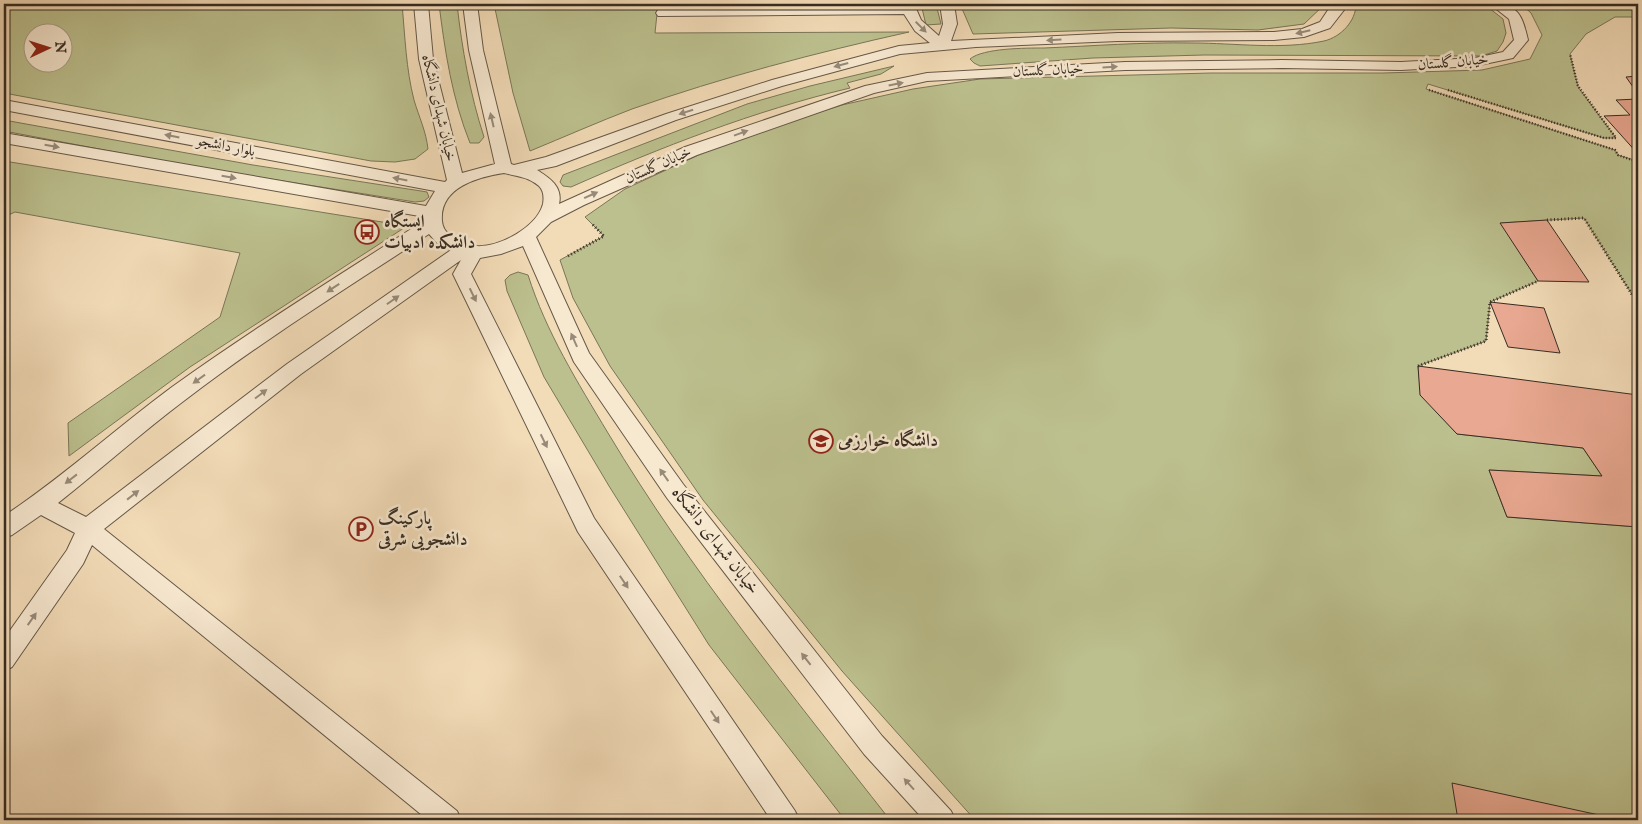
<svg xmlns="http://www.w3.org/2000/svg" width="1642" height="824" viewBox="0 0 1642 824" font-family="'IM FELL English',Amiri,serif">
<rect width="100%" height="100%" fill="#f2dbb7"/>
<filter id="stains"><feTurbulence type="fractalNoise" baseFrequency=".004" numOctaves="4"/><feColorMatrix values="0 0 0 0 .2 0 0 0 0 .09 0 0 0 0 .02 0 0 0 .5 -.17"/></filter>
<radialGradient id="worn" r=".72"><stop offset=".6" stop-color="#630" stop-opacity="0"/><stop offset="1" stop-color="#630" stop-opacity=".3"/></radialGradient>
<path fill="#bcc08e" stroke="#7a7658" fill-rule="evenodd" d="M4,4H402C405,36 406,69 414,100C419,117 426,131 428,149L415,159L395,162L371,161L4,93ZM32,32H62V62H32Z
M439,4H457C462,49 470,94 484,137L479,143H470C452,98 445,52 439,4Z
M494,4H658L655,33L909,32C815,53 723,77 632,109C598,122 564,137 530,151L513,93Z
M921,4H936L941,24L926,25Z
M960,4H1325L1304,24L1258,30L1171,28L973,34Z
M1356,4H1484L1503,19L1506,33L1503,42L1497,51L1481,56L1204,55L1093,58L980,66L974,63L970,59C983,48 1026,48 1044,48C1093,46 1142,42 1192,43C1235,43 1281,50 1324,41C1341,37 1356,21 1356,4Z
M1521,4H1638V17H1615L1586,34L1570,54L1578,87L1616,138H1604L1428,84L1426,89L1615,150L1618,155L1637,161L1638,304L1584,218L1501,223L1538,281L1490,302L1486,341L1418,366L1421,395L1457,434L1583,448L1602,476L1489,470L1507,517L1638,527V820H975L842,671L703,500L610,366L573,298L560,260L604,236L585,217L625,189L731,140L842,105L913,89L980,79L1211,73H1383L1482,70L1530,59L1542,35L1531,13Z
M894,66L881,74L847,83L850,88C754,111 661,147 571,187L563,186L560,182L563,175L747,104L810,86Z
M4,120L253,165L421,191L427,192L429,197L424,201L415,202L189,166L4,131Z
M4,161L407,226L190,367L69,456L68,423L220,317L240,253L15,212L4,217Z
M518,272L528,275C546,332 578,383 608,433C690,570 792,695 890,820H845L709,645L609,486L544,377L507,291L505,280L510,275Z"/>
<path fill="#e9a891" stroke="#372c22" d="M1638,76V94L1626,77Z
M1638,99V154L1604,116L1630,115L1616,100Z
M1547,220L1589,282L1538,281L1500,223Z
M1490,302L1544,308L1560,353L1508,347Z
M1418,366L1638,395V527L1507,517L1489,470L1602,476L1583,448L1457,434L1420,395Z
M1452,783L1622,820H1458Z"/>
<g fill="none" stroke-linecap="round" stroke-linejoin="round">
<g stroke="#665847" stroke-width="2">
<path id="lane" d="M414,4H428L433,59L462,173L495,164L469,50L463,4H477L483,50L511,164L514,165L546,157L666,114L772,80L899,46L930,43L915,31L904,14L658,16L656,13L658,10L663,9L901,6L900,4H914L921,20L939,36L943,24L940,4H954L957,24L951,41L1118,33L1274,32L1302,29L1320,22L1332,4H1346L1344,10L1330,28L1304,37L1274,40L1118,41L976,47L900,54L782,86L676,120L556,166L537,170C550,178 563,187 559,204L685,147L865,86L927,73L1125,62L1282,60L1401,62L1475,58L1503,52L1514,40L1509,19L1490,4C1519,4 1522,15 1528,40L1513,58L1475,66L1401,70L1282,68L1125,70L927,81L874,93L697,155L584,205L551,222L536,237L589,353L683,484L882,736L951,811L955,820H924L864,754L667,498L574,362L523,246L501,254L480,258L471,274L594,518L795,811L799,820H771L578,532L453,274L461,260L301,374L104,529L457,811L461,820H428L92,545L83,564L12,667L4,671V639L67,550L75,533L41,515L12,535L4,538V516C63,477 115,429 172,387C254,328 340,275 425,220V217L4,143V133L426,206L435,191L4,110V100L445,182L447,180L419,59ZM504,173C516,176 529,177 539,186C544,191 544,198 543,204C537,227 499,248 476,246C473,245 470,243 466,242C455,239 443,234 442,221C439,188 477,177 504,173ZM429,234L437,243L451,250L287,364L86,517L58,503C101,469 141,433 185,400C263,340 347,288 429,234Z"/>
</g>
<path stroke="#372c22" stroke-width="2.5" stroke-dasharray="1 2" stroke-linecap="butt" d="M1429,90L1615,150L1618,155L1638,162
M1448,90L1604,138H1616L1578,86L1570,54"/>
<path stroke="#372c22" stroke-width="3" stroke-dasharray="1 2.5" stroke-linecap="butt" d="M1547,220L1584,218L1638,304
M568,256L604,236L592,224
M1418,366L1486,341L1490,302L1538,281"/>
<use href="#lane" fill="#f7e8d0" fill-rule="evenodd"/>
</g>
<defs><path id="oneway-solid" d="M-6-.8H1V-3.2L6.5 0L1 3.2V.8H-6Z" transform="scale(1.25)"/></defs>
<g fill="#978a79">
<use href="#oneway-solid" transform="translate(921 27) rotate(45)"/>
<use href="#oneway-solid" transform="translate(1303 32) rotate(167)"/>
<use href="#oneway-solid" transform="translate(1054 40) rotate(177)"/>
<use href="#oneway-solid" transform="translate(841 65) rotate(165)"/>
<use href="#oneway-solid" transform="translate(1110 67) rotate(-3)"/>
<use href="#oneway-solid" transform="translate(896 84) rotate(-11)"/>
<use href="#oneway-solid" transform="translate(686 112) rotate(162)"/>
<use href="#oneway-solid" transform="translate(492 120) rotate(-103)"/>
<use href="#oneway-solid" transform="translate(741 133) rotate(-20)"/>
<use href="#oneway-solid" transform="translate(172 136) rotate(-169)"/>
<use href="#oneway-solid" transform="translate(52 146) rotate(10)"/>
<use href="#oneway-solid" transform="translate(229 177) rotate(10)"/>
<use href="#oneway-solid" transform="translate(400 179) rotate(-169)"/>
<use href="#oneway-solid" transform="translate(591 195) rotate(-24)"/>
<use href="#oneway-solid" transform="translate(333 288) rotate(147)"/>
<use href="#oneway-solid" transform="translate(473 295) rotate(64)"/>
<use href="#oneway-solid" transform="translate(393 300) rotate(-35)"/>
<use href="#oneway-solid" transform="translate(574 340) rotate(-114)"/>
<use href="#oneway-solid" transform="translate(199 379) rotate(144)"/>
<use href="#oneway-solid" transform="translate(261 394) rotate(-37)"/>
<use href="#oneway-solid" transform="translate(544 441) rotate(64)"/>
<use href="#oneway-solid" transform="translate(664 475) rotate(-125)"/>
<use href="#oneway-solid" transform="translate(71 479) rotate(142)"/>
<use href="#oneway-solid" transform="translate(133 495) rotate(-38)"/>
<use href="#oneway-solid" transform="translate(624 582) rotate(56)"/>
<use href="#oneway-solid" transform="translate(32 619) rotate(-55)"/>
<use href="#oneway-solid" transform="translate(806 659) rotate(-128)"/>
<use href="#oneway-solid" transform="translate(715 717) rotate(56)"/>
<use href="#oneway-solid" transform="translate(909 784) rotate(-132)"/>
</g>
<defs>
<g id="bus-ring" transform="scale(1.25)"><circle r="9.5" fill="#f7e8d0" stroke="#8f2418" stroke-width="1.5"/><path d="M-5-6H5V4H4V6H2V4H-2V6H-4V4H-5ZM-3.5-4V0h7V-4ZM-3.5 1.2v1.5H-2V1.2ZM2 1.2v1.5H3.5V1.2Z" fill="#8f2418"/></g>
<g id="university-ring" transform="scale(1.25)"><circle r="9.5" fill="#f7e8d0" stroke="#8f2418" stroke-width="1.5"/><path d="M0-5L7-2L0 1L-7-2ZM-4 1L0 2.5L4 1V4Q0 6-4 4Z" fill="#8f2418"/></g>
<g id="parking-ring" transform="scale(1.25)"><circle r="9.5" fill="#f7e8d0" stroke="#8f2418" stroke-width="1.5"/><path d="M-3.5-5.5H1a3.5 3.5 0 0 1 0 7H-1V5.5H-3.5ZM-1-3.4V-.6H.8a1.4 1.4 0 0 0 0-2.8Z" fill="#8f2418"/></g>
</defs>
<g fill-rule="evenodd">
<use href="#bus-ring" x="367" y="232"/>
<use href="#university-ring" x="821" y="441"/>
<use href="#parking-ring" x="361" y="529"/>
</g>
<g text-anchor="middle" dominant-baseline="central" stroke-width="5" stroke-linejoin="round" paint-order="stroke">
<g font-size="15" fill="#372c22" stroke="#f7e8d0">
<text transform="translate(1453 62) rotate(-5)">خیابان گلستان</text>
<text transform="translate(1048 70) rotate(-3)">خیابان گلستان</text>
<text transform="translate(439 108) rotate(77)">خیابان شهدای دانشگاه</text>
<text transform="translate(226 146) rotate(11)">بلوار دانشجو</text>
<text transform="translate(658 165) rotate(-24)">خیابان گلستان</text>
</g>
<g font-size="18" font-weight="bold" fill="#372c22" stroke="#f7e8d0" text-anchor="start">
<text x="384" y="222">ایستگاه<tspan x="384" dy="21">دانشکده ادبیات</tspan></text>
<text x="838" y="441">دانشگاه خوارزمی</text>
<text x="378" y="519">پارکینگ<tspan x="378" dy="21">دانشجویی شرقی</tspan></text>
</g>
<g font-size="18" fill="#372c22" stroke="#f7e8d0">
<text transform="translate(715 541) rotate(52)">خیابان شهدای دانشگاه</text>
</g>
</g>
<rect width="1642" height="824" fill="none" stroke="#f2dbb7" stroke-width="20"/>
<rect x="5" y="5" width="1632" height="814" fill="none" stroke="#372c22" stroke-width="2.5"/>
<rect x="10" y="10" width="1622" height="804" fill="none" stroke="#372c22"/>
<g transform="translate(48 48) rotate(86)"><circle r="24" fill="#f7e8d0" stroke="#aa9d8a"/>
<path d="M0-4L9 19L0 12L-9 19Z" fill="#8f2418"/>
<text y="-8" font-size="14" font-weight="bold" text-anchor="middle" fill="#372c22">N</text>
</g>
<rect width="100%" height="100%" filter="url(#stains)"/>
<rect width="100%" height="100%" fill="url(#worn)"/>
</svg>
